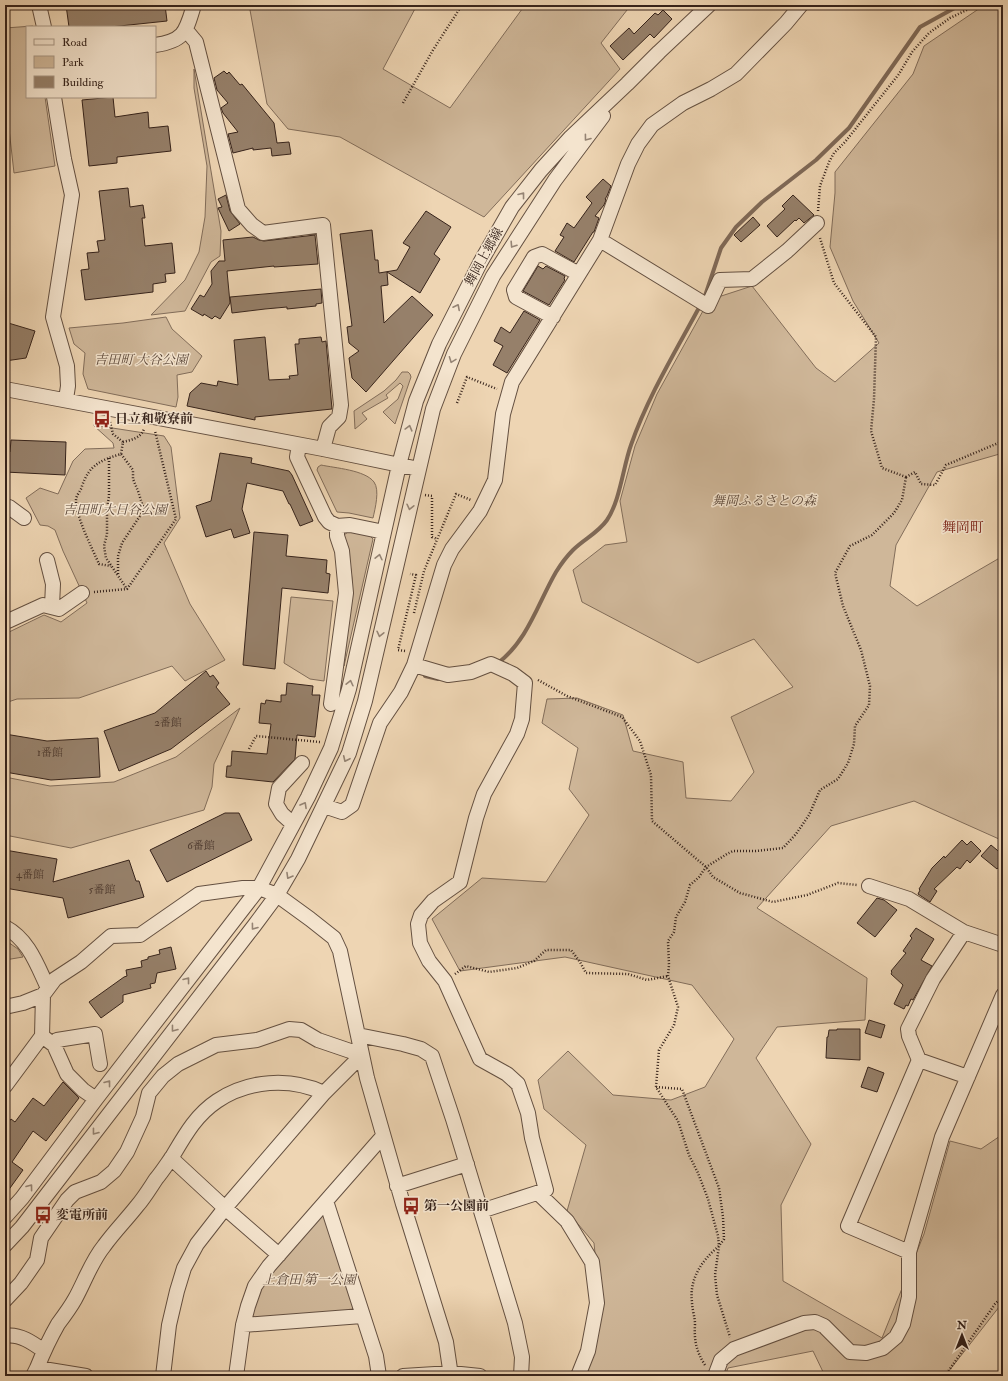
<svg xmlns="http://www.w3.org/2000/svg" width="1008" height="1381" viewBox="0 0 1008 1381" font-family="'IM FELL Double Pica','Noto Serif JP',serif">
<rect width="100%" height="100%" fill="#eed5b3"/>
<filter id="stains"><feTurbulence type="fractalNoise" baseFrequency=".005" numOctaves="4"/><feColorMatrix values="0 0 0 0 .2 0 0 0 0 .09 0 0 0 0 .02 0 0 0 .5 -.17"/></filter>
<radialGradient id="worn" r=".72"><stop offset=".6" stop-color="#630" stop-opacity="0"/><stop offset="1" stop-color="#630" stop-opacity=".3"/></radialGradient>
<path fill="#cfb799" stroke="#826d5a" d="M252,5H417L383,69L450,108L525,5H631L601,43L620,69L484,217L340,137L288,129L267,104L250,10Z
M997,5H1003V453L937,472L896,545L890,586L917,606L1003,556V730L1000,732L1003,737V832L999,839L914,801L831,826L757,908L867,978L865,1020L777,1027L756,1058L811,1144L781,1205L783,1281L882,1338L924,1234L950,1141L981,1149L1003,1134V1302L945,1376H825L813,1351L728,1368L725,1376H585L600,1304L594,1243L567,1211L586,1145L544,1109L538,1080L568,1051L613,1095L671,1100L705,1087L734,1039L692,985L565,957L460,971L432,919L482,878L546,882L589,815L569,789L578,748L542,723L547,699L577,698L623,715L633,751L683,762L686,798L731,801L754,772L731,717L793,687L754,639L698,663L582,602L573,570L605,545L627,542L620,501L635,446L657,394L709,300L752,286L816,368L835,382L879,343L853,301L830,247L835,193V172L913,74L924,46L980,8Z
M33,26L34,27H27V97H45L55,166L14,173L5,93V28Z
M194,69L221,231L220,256L211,262L185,311L151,315L185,280L199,252L205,217L207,166L194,88Z
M166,317L172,329L202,356L192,372L177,375L178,397L176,407L88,389L83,374L85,353L74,344L69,328L123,323Z
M402,372H408L410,374L411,377L395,424L383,412L398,399L403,386L400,383L386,395L388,398L362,413L367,419L355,429L354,411L384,391L396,380Z
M93,425L164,436L171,447L180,518L164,543L190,604L225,660L185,681L172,666L79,698L17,699L5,703V634L44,615L61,622L87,603L63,551L55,530L48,526L40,525L26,498L40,488L58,494L73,461L85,449L114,448L113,443Z
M321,465C335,468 365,470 374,482C380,490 375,509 373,518L349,513L337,512L317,470L318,467Z
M349,531L370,536L373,539L344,666L352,579L350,563L343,536Z
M291,597L333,601L324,681L310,679L284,663Z
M240,708L214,764L212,787L204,810L71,848L5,835V777L50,786L114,782L176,757Z
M5,940L18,949L23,957L5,960Z
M320,1216L326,1217L354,1306L351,1311L254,1318L250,1313L260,1287Z"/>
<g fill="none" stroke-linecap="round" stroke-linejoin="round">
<path stroke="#7f6957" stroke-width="4" d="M705,296L721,248L736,227L762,202L816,160L849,128L920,27L960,5
M498,663C528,640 538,603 556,572C561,564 566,557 573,550C584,539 598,533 607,520C620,501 623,467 631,445C648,396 677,349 701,304
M425,676L438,679"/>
</g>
<path fill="#96806a" stroke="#36231b" d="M66,5H165L167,21L110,27H69Z
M663,10L672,19L654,38L650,34L623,60L610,46L629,28L634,34L655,13L658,15Z
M224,71L227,74L229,72L240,85L242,84L274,123L277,143L289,142L291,154L272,156L271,148L253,150V148L233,153L228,134L238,132L223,113L221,108L228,103L217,90L214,78Z
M113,97L115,117L148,112L149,128L168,126L171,151L117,157V163L89,166L82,100Z
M603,179L611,186L607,196L605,199L606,200L604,205L595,216L599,218L594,232H593L574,262L555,251L564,237L560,235L567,223L574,228L592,203L586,197Z
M128,188L130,207L143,205L145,218H142L145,246L172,243L175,273L165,274L166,282L153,284V292L85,300L81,270L89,269L87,253L99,252L97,241L105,240L99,191Z
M226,195L230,211L240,224L229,231L218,208L222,207L218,199Z
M793,195L814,215L804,223L799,218L796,221L795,220L777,237L767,226L785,209L782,206Z
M426,211L451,227L434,254L440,259L420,293L387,272L388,285L381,286L384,323L412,296L433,315L366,392L352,378L349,358L359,351L349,343L347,327L352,326L340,234L372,230L375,260H378L379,273L397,270L410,247L403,243Z
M753,217L760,225L741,242L734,235Z
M315,235L318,264L274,267V266L227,271L230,303L220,319L215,316L212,319L204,314L203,316L191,309L200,295L204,297L212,284L211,271L219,261H225L223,240L253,237L259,240L264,241Z
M538,266L543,269L546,266L565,276L564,279L565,280L549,305L523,291Z
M321,289L322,303L316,304V306L287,309V307L265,309L232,313L230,297Z
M524,311L540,320L507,373L493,365L503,346L494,341L501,327L510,333Z
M5,322L35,331L26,358L5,361Z
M265,337L269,380L290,379L289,376L298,375L295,344H299V339L321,337L322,342L326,341L332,409L255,417V420L187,406L190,393L201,383L217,386L218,381L238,385L234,340Z
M11,440L66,442L65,475L5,472V452H10Z
M220,453L252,458L251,463L289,471L292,475L313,521L300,526L290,504H289L283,491L247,483L242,509L250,533L234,538L231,529L206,537L196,506L211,501Z
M254,532L288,535L286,556L327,560L326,573L330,574L328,593L282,588L275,669L243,665Z
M206,671L210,677L213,675L219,683L216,687L230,704L171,749L119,771L104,731L155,713Z
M287,683L313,686L312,695H320L315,737L297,735L295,759L273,782L226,777L227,766H231L232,751L267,754L271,724L259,723L261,703L265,704L266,700L281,702V695H286Z
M5,734L47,741L98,738L100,777L51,780L5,772Z
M225,813H239L252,840L167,882L150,850Z
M962,840L967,845L971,841L981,851L970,863L967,860L960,869L957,867L934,889L937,891L930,902L918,894L920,890L919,889L932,868L944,856L945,858Z
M991,845L1003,855V862L997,869L981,856Z
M5,850L57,859L53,882L129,860L136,881H139L144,897L68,918L63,898L5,888Z
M877,898L884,900L897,910L875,937L857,923Z
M916,928L934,939L921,960L932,966L913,1000L911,999L908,1006L906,1005L904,1009L894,1004L903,985L891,974L892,972L891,971L906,953L903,951L912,938L910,936Z
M171,947L176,969L157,973L155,983L150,984L151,988L123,995V1002L101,1018L89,1002L124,977L127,976L126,970L142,967L141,961L148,959V957L160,954L159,950Z
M869,1020L885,1025L881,1038L865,1033Z
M837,1029H860V1060L826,1058L827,1037H828L829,1030H837Z
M868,1067L884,1073L877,1092L861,1087Z
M63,1082L79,1098L46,1141L33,1131L12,1162L23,1170L5,1195V1127L11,1119L15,1122L33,1098L44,1106Z"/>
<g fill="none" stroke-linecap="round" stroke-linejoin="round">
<g stroke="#645041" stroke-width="16">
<path id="minor" d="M39,5L44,27
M186,30L196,42L238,209L252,225L263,233L323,225L341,405L339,417L329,427L323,449
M155,45C185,41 186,31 194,5
M54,97L64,159L72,195L53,317L67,366L68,386L66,399
M600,240L708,306L720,280L752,279L787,251L817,223
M553,317L516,297L514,290L534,257L542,254L579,274
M5,389L323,449L419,469
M299,445L297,457L325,517L329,522L337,526L350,525L384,532
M5,508L9,507L24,518
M47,560L53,584L52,606
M5,619L8,621L43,605L59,609L82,593
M414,665L448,675L471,672L491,664L513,674L525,683L522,719L517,734L484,794L476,818L460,882L433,901L421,915L418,924L420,943L429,961L445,981L480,1059L507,1074L518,1084L528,1113L532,1138L546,1190L481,1211
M331,704L346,593L342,551L337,536V526
M324,806L342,812L352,805L380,723L401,692L414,665L444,565L452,549L480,511L495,480L503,414L512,382L600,240L628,164L638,144L652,125L683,103L711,89L736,74L786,23L801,5
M293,824L282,814L276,804L279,788L302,763
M869,886L909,899L964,932L1003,945
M5,927C29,940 37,965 48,988
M5,1007L23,1003L43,995L55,979L81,962L111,936L140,935L199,894L243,888H259L277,895L310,919L334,938L340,951L367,1078L403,1204L446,1342L451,1376
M358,1035L403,1044L421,1049L432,1056L453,1119L515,1323L522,1357L521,1376
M42,1036L54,1045L67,1074L83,1090L96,1099
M54,1045L57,1040L95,1034L100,1064
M919,1060L909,1036L908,1029L933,979L964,932
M5,1086L42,1036L43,995
M171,1158L225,1208L279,1255
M397,1186L467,1164
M538,1193L567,1221L592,1262L597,1303L588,1351L578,1376
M5,1217L22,1198L96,1099L259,888L308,797L331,748L349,689L399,465L416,401L439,344L480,263L512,207L541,170L571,137L627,84L659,52L709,5
M5,1245L22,1227L254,926L277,895L298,859L349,753L365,701L433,409L454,354L493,276L555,180L603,116
M909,1252L848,1226L919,1060L968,1077
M5,1300L21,1283L37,1260L41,1238L67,1200L75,1192L101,1182L114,1171L127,1152L143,1117L149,1093L163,1076L178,1064L216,1045L257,1040L289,1029L301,1030L318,1040L362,1055L324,1093L225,1208L197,1244L184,1268L177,1291L169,1325L163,1376
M243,1325L362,1316
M5,1336C19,1333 33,1343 44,1351
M37,1368C43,1353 50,1338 58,1324C64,1316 70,1308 75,1299C85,1281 91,1262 104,1246C114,1232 126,1220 137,1206C144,1198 150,1188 156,1179C162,1172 167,1164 172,1157C185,1135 196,1115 217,1101C248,1080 290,1077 324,1093
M33,1376L37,1368L86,1376
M236,1376L243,1325L248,1306L255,1286L269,1266L326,1201
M379,1376L376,1356L326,1201L383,1136
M403,1376L451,1373L480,1376
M715,1376L721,1360L734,1349L804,1323L815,1322L824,1326L850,1352L866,1353L883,1348L896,1337L903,1324L909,1297V1252L942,1137L1003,995"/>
</g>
<path stroke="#36231b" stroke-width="2.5" stroke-dasharray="1 2" stroke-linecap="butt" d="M403,103L433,50L462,5
M818,211L820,186L829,162L834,153L845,142L899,74L912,52L929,33L950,18L977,5
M820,238L834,283L876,337L874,399L871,431L882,468L906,477
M457,403L467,377L497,389
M110,422L113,434L123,442L121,454C101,460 89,465 82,486C81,491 76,495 76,500C75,515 93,550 99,564L111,566
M123,442C131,440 141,438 144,429
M109,458V496L107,509V534L104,546L106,558L127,589
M906,477L915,472L921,484L935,485L946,465L1003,441
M425,495L432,496V537L437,539
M118,574V556L122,543L144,510L138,491L133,479V470L121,454
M94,592L127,589L176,519L155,431
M414,613L424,571L456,494L471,500
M405,651L398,650L416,575L410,574
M538,680L567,696L622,717L640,741L651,775L652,821L706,867L713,877L740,893L773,902L807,895L838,883L857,885
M249,749L256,736L320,742
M455,974L466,966L489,972L517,968L534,961L546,950H571L580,962L586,973L628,974L647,980L668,976
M656,1087L682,1089L719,1188L723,1217L724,1239L719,1246L715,1275L717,1295L730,1337
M705,1365C696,1351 694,1340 695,1324C695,1317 692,1309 692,1302C689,1279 702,1260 719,1246L718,1236L708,1199L698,1173L689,1155L678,1121L656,1087L659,1050L674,1025L678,1007L668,976L669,965L668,941L674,932L676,917L685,902L690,885L699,877L706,867L727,854L733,851H756L783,848L796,834L809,815L820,790L838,779L848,763L854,744L855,726L869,705L870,686L861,650L843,606L835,573L850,546L872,535L894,513L902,500L906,477
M945,1376L995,1304L1003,1296"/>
<use href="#minor" stroke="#f4e4ce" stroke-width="14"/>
</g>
<defs><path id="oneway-chevron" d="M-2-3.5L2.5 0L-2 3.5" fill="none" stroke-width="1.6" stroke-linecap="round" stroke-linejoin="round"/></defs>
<g stroke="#958474">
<use href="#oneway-chevron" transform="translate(587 138) rotate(127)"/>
<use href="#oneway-chevron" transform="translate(522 195) rotate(-52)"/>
<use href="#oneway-chevron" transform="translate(513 245) rotate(123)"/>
<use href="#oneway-chevron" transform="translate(457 307) rotate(-63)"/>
<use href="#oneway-chevron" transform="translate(452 360) rotate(111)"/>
<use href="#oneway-chevron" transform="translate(409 428) rotate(-75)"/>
<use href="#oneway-chevron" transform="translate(410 507) rotate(103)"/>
<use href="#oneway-chevron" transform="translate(379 557) rotate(-77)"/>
<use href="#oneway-chevron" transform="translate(380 634) rotate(103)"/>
<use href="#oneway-chevron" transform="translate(350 683) rotate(-77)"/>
<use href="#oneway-chevron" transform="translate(346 759) rotate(115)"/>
<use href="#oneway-chevron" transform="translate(304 805) rotate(-61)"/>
<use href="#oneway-chevron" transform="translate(289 876) rotate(120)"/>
<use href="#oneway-chevron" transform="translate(254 927) rotate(127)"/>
<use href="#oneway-chevron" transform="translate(187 980) rotate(-52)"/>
<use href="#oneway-chevron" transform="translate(174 1029) rotate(128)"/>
<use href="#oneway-chevron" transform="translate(108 1083) rotate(-52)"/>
<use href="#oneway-chevron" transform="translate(95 1132) rotate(128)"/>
<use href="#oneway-chevron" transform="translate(30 1187) rotate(-53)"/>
</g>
<defs>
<g id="bus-bare" transform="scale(1.38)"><path d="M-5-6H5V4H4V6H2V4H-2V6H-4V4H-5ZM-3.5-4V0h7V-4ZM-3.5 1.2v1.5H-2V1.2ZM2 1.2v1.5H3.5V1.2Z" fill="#8f2418" stroke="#f4e4ce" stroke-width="2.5" paint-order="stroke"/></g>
</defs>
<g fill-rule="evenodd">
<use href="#bus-bare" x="102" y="419"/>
<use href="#bus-bare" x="411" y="1206"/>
<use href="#bus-bare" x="43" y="1215"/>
</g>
<g text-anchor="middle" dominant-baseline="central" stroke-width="3" stroke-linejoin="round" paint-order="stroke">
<g font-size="11" fill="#4e3a2f">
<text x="168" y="722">2番館</text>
<text x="50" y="752">1番館</text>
<text x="201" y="845">6番館</text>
<text x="30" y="874">4番館</text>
<text x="102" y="889">5番館</text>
</g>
<g font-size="13" fill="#36231b" stroke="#f4e4ce">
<text transform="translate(484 257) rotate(-61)">舞岡上郷線</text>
</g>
<g font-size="13" font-style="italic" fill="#5c483a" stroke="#f4e4ce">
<text x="141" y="360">吉田町 大谷公園</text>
<text x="764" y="501">舞岡ふるさとの森</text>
<text x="115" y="510">吉田町大日谷公園</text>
<text x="309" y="1280">上倉田 第一公園</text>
</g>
<g font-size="13" font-weight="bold" fill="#36231b" stroke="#f4e4ce" text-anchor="start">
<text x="115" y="419">日立和敬寮前</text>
<text x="424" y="1206">第一公園前</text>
<text x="56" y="1215">変電所前</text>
</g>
<g font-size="14" fill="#7a1f14" stroke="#f4e4ce">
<text x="963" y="527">舞岡町</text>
</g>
</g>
<rect width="1008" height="1381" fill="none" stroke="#eed5b3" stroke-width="20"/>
<rect x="6" y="6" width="996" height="1369" fill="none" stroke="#36231b" stroke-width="2"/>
<rect x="10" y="10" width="988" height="1361" fill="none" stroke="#36231b"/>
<rect x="26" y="26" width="130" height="72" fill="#f4e4ce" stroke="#a89786"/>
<rect x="34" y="39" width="20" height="6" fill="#f4e4ce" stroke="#a89786"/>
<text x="62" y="46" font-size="12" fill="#36231b">Road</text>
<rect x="34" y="56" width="20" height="12" fill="#cfb799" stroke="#a89786"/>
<text x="62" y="66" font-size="12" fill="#36231b">Park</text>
<rect x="34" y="76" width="20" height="12" fill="#96806a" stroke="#a89786"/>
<text x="62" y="86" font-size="12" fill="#36231b">Building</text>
<g transform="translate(962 1335)" stroke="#f4e4ce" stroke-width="3" paint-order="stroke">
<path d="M0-3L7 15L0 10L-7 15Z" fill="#36231b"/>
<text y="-6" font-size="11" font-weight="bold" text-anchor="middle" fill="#36231b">N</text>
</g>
<rect width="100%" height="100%" filter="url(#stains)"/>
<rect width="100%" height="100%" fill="url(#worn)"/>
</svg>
